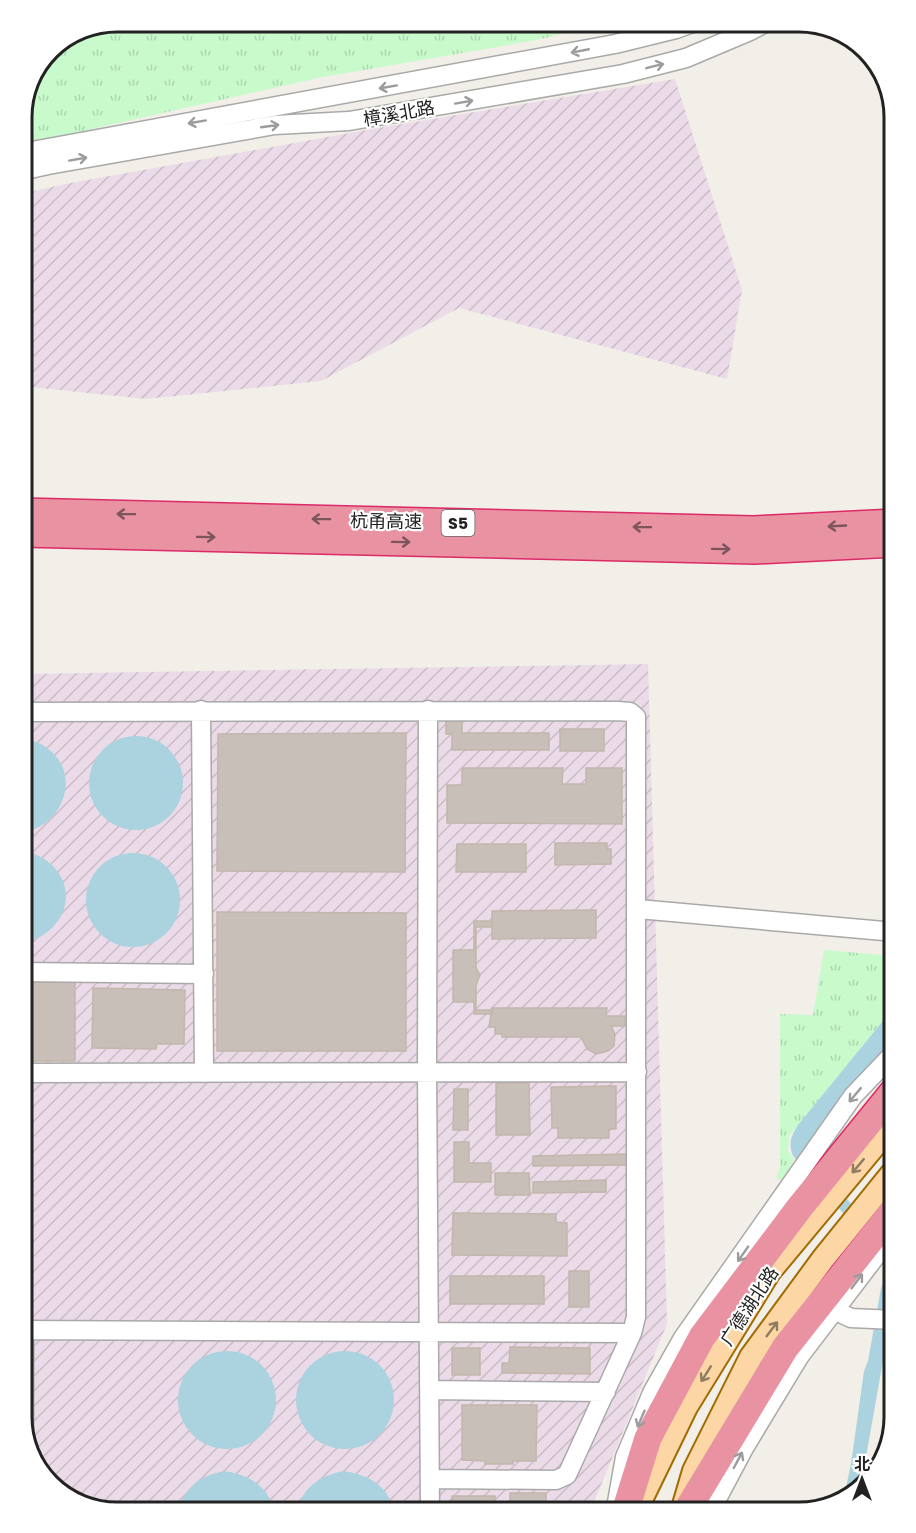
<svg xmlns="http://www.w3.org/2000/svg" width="916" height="1533" viewBox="0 0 916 1533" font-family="Poppins,'Noto Sans SC',sans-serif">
<defs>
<pattern id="industrial-furrows" width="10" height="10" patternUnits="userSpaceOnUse" patternTransform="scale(1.5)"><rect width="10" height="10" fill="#ebdbe8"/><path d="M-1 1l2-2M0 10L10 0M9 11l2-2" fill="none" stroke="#c9bcc7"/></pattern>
<pattern id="park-tufts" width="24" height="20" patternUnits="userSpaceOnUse" patternTransform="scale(1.5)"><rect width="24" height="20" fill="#c8facc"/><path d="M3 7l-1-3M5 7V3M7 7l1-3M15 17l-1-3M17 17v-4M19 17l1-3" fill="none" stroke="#acd6af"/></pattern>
</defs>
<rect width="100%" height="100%" fill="#f2efe9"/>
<path fill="url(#industrial-furrows)" d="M675,79L742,290L727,379L459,308L321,381L146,399L21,386V194L65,184L372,129Z
M648,664L667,1324L590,1512H111L63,1496L31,1458L21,1416V674Z"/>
<path fill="url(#park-tufts)" d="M117,21H614L537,40L318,78L21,145V111L49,49Z
M824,950L895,956V1006L789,1136L788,1151L794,1160L782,1180L776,1178L780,1168V1014L813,1015Z"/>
<path fill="#aad3df" d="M89 783a47 47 0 1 1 94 0a47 47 0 1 1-94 0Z
M22,738C32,740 40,742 48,749C83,774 62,829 21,832Z
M21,850C80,862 81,928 23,944H21Z
M86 900a47 47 0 1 1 94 0a47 47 0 1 1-94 0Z
M895,1006V1036L810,1151L895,1261V1293L861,1485L843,1501L851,1464L864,1371L868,1361L881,1288L890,1267L793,1156C788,1143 791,1136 798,1125Z
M178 1400a49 49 0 1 1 98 0a49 49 0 1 1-98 0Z
M296 1400a49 49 0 1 1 98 0a49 49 0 1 1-98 0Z
M224,1471C247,1474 270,1486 274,1512H177C187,1486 197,1477 224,1471Z
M343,1471C367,1474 389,1485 394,1512H297C302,1487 320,1476 343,1471Z"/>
<path fill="#c7bfb8" stroke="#c4b6ab" stroke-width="1.5" d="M446,719H462V733H549V750H452V734H446Z
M560,729H604V751H560Z
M406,733L405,872L217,871L218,734Z
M462,768H563L562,784H586V768H622V824L447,823V785H462Z
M555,843H607V849H611V864L555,865Z
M457,844H526V872H456Z
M596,910V938L492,939V911Z
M217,912L406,913V1051H217Z
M474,921H492V927H476V968L480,975L476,985V1010H492V1014H474V1002H453V950H474Z
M30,981H75V1061H21V985H30Z
M93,988L185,990L184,1044H157L156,1049L92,1048Z
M492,1008H607L606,1016H625V1026H611L615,1034L614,1046L608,1051L596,1054L587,1049L581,1037H502V1034H495V1027H489Z
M496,1083H529L530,1135H496Z
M616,1086V1129H609V1138H558V1128H552L551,1087Z
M454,1089H468V1130H453Z
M454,1142H469V1163H491V1182H454Z
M629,1154V1165L533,1166V1156Z
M495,1173H529L530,1195H495Z
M606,1180V1192L533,1193V1182Z
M453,1213L556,1214V1222L567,1223V1256L452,1255Z
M569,1271H589V1307H569Z
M450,1276H544V1304H450Z
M510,1347L590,1348V1374L502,1373V1363H509Z
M452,1348H480V1375H452Z
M462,1405H537L536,1461H513V1464H485V1461L462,1460Z
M510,1493H546V1512H510Z
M452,1496H495V1512H452Z"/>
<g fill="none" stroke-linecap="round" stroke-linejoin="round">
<g stroke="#a9a9a9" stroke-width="21">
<path id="minor" d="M21,153L615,44L676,29L698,21
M21,171L48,165L275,125L349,121L623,74L686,58L750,31L769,21
M201,710L204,1073
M428,710L427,1073L430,1512
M21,712L618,711L630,712L636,717V1317L632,1333L567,1475L556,1480L430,1479
M638,909L895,932
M21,972L204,974
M21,1073L637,1072
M834,1310L851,1318L895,1320
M21,1330L632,1333
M24,1330V1428
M430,1390L606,1392
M617,1502L625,1457L652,1393L683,1338L853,1096L895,1052
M710,1512L744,1448L799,1357L895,1231"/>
</g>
<g stroke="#a06b00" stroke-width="26">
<path id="major" d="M684,1505L694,1471L751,1357L823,1259L895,1170
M635,1512L686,1407L769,1272L895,1121"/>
</g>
<g stroke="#dc2a67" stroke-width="30">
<path id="highway" d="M21,512L753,530L895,523
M21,533L755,550L895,543
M625,1512L648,1438L702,1337L800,1207L895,1090
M686,1512L785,1348L895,1209"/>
</g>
<use href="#minor" stroke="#fff" stroke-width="18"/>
<use href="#major" stroke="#fcd6a4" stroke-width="22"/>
<use href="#highway" stroke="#e892a2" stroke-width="27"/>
</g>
<defs><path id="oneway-shaft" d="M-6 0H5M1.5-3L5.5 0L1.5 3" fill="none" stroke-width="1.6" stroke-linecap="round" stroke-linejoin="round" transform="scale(1.5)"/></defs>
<g stroke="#9c9c9c">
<use href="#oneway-shaft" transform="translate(580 51) rotate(169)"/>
<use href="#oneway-shaft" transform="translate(655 66) rotate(-14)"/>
<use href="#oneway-shaft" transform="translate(388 87) rotate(170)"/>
<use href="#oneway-shaft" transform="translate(464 102) rotate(-10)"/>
<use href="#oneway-shaft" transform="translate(197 122) rotate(170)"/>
<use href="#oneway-shaft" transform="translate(270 126) rotate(-8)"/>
<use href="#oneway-shaft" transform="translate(78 159) rotate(-10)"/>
<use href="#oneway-shaft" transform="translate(855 1095) rotate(130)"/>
<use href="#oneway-shaft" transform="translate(743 1254) rotate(125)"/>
<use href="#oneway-shaft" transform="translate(857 1281) rotate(-53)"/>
<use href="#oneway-shaft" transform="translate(641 1419) rotate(113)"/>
<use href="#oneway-shaft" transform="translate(738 1460) rotate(-62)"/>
</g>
<g stroke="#7b545c">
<use href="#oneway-shaft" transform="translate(126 514) rotate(-179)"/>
<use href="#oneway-shaft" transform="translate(321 519) rotate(-179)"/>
<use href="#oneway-shaft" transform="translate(837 526) rotate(177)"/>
<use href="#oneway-shaft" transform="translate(642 527) rotate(-179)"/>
<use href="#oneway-shaft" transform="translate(206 537) rotate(1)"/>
<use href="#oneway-shaft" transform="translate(401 542) rotate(1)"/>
<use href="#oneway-shaft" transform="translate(721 549) rotate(1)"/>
</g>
<g stroke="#8f7c63">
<use href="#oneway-shaft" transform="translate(858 1166) rotate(130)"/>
<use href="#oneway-shaft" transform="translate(772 1329) rotate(-53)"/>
<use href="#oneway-shaft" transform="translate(706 1374) rotate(122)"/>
</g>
<g text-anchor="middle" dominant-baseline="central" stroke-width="4.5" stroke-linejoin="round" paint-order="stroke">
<rect fill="#fff" stroke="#646464" stroke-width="1.5" x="441.5" y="510" width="33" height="26" rx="4.5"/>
<g font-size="16" font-weight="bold" fill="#222">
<text x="458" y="523">S5</text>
</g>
<g font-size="18" fill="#222" stroke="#fff">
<text transform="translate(399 113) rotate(-10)">樟溪北路</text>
<text transform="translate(386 521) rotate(1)">杭甬高速</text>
<text transform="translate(749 1306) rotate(-57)">广德湖北路</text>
</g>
</g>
<path d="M0 0H916V1533H0ZM117 32H799A85 85 0 0 1 884 117V1417A85 85 0 0 1 799 1502H117A85 85 0 0 1 32 1417V117A85 85 0 0 1 117 32Z" fill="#fff" fill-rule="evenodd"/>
<path fill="none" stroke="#222" stroke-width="3" d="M117 32H799A85 85 0 0 1 884 117V1417A85 85 0 0 1 799 1502H117A85 85 0 0 1 32 1417V117A85 85 0 0 1 117 32Z"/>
<g transform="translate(862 1479)" stroke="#ffffff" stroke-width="4.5" paint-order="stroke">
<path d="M0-4.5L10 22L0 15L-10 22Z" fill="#222222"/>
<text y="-9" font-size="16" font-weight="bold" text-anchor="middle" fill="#222222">北</text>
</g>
</svg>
